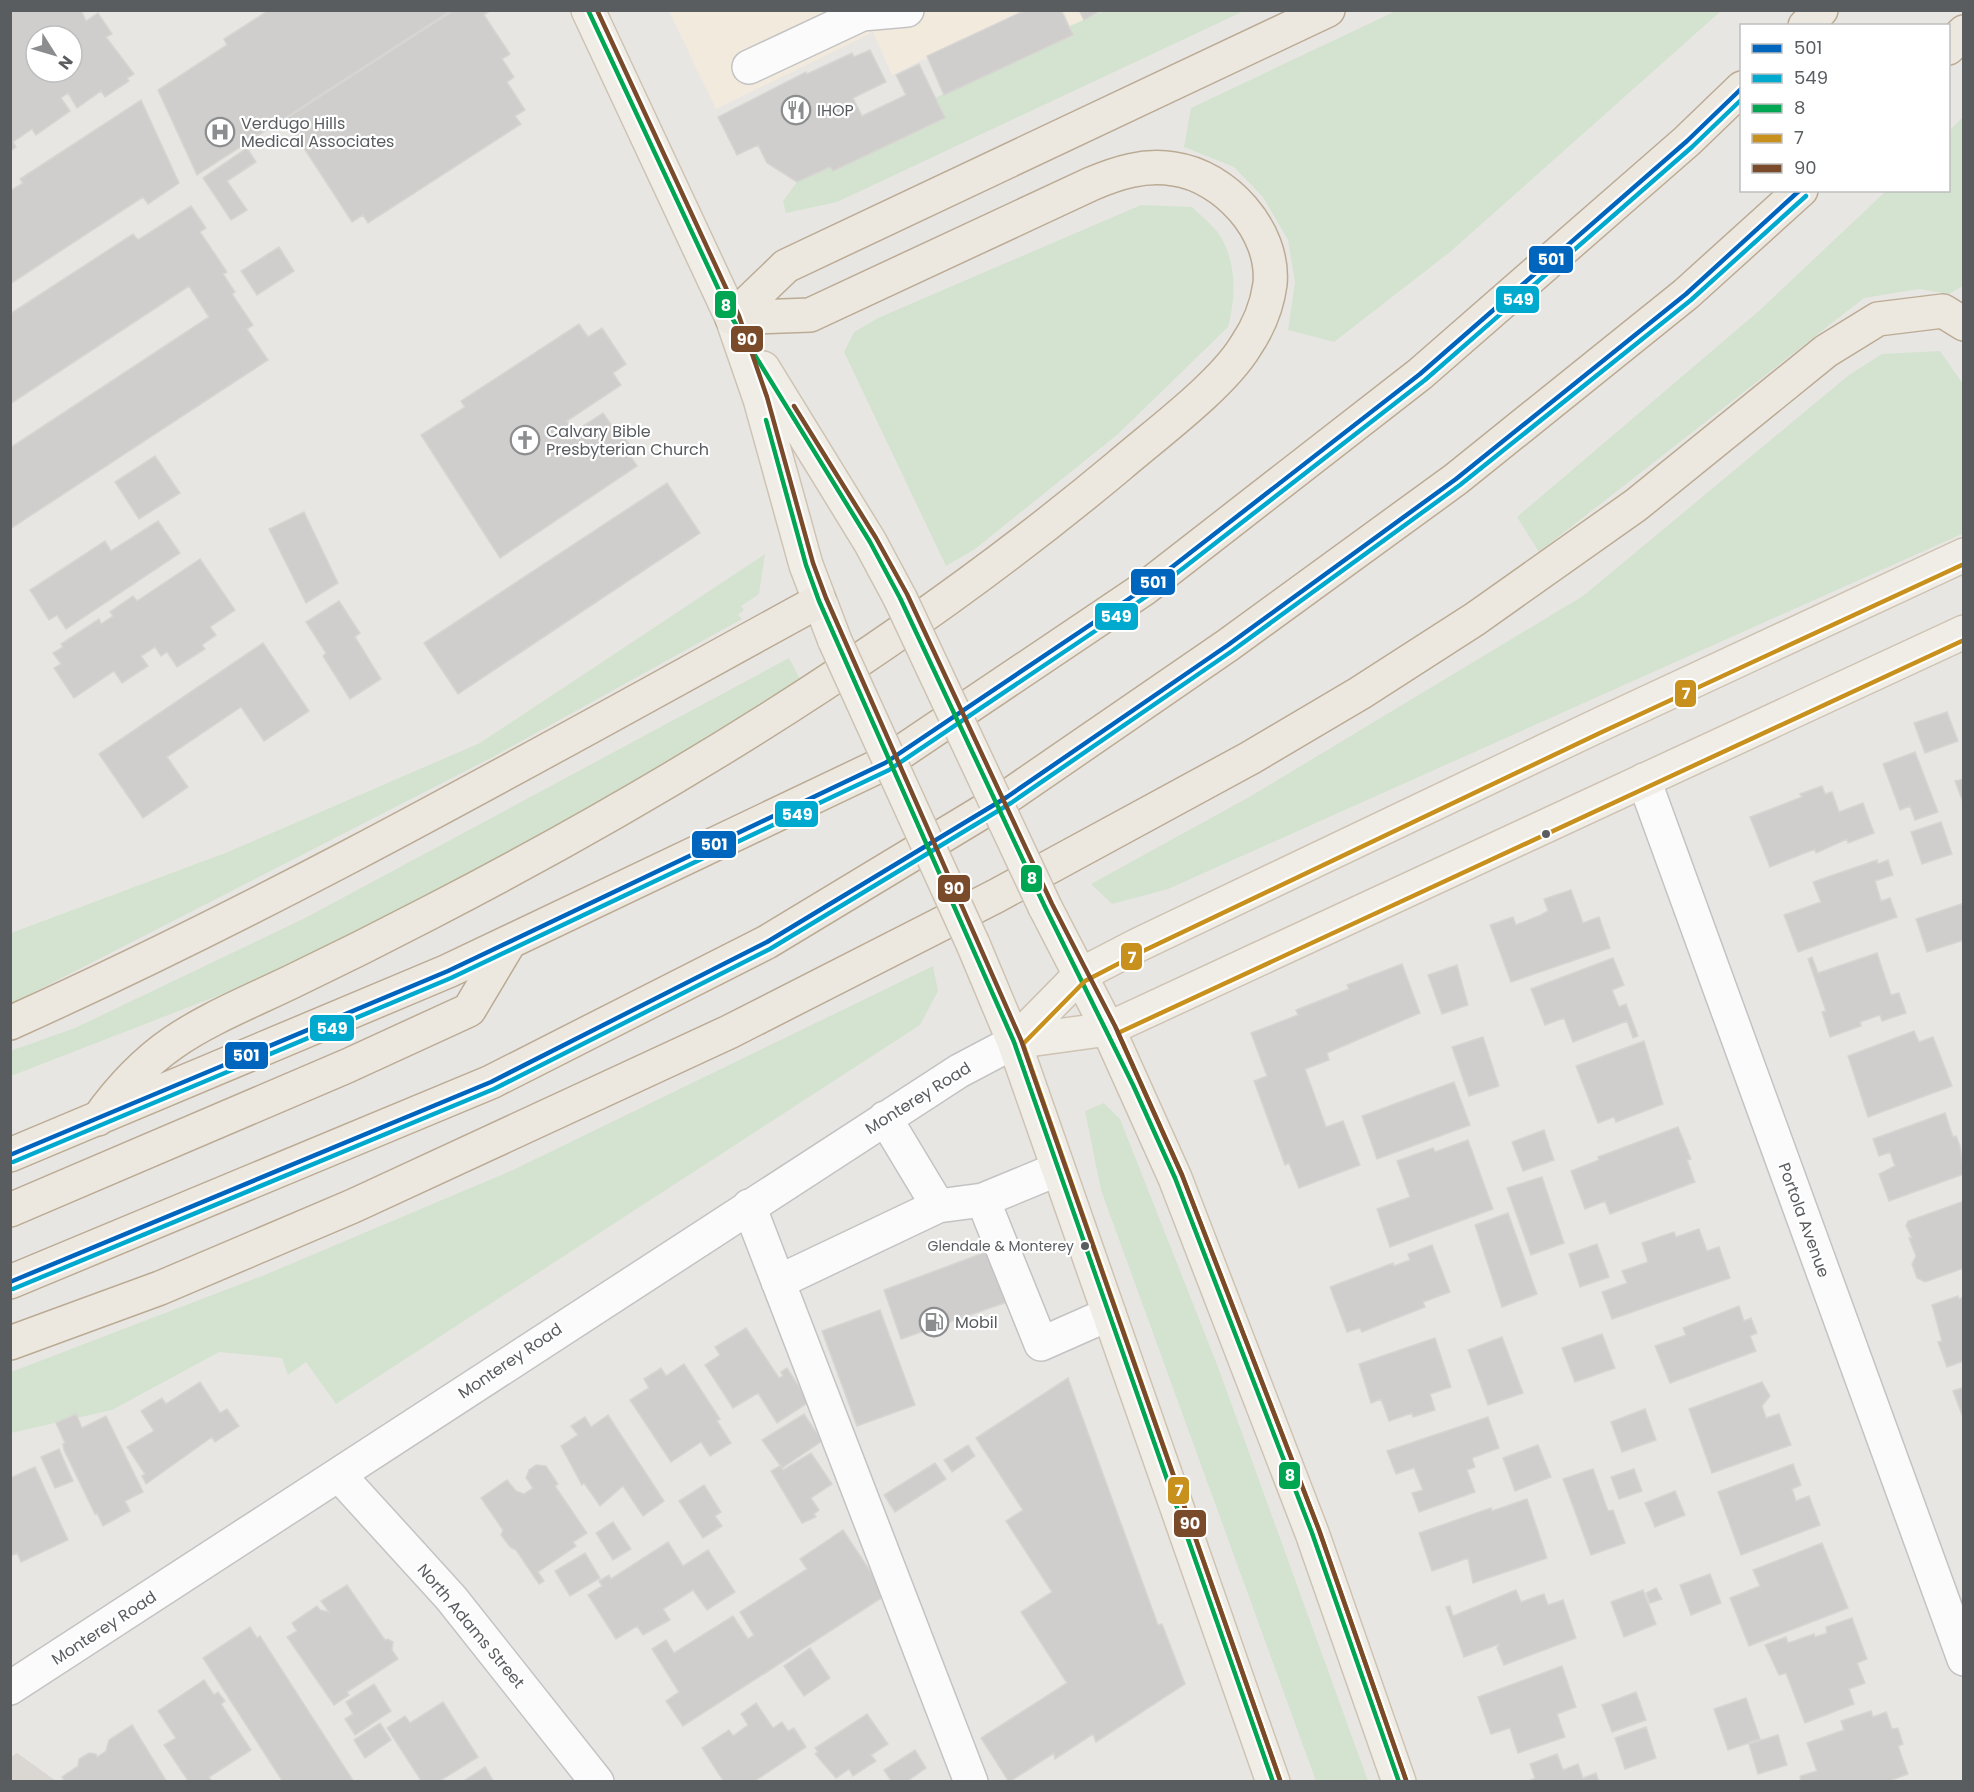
<svg xmlns="http://www.w3.org/2000/svg" width="1974" height="1792" viewBox="0 0 1974 1792" font-family="Poppins,sans-serif">
<rect width="100%" height="100%" fill="#e8e6e3"/>
<path fill="#f2eadc" d="M669,11H1021L892,75L873,32L716,109Z
M1064,11H1104L1070,26Z"/>
<path fill="#dad6d2" d="M17,1753L56,1781H11V1757Z"/>
<path fill="#d3e3cf" d="M1104,11H1244L837,202L786,213L783,201L797,182L830,167L833,171L944,118L935,98L1072,35L1070,26Z
M1396,11H1721L1450,252L1334,342L1288,330L1295,282L1288,240L1263,197L1234,167L1184,147L1191,108Z
M1963,117V286L1949,294L1919,289L1864,298L1539,552L1517,517L1760,310L1886,191L1948,190L1949,131Z
M1141,205L1192,207C1200,215 1212,224 1219,234C1237,261 1236,298 1228,327L1118,434L975,549L946,566L844,352L854,332L878,318Z
M1940,351L1963,384L1962,534L1168,889L1112,904L1091,884L1251,796L1583,596L1849,375L1882,354Z
M765,554L759,594L741,606L744,610L738,615L742,619L491,758L11,1004V933L228,852L480,743Z
M789,658L800,679L733,730L525,850L238,988L11,1076L10,1051L75,1028L305,918Z
M933,966L938,991L920,1025L336,1404L306,1362L288,1375L282,1358L219,1352L112,1410L11,1433V1372L267,1274L513,1170Z
M1104,1103L1120,1119L1218,1367L1368,1781H1316L1101,1190L1085,1111Z"/>
<path fill="#d0cecc" stroke="#d7d5d2" stroke-width="1.5" fill-rule="evenodd" d="M10,10H81L86,21L98,13L112,34L106,37L134,74L127,78L129,81L105,97L101,91L77,108L68,93L61,98L70,111L36,135L32,129L13,142L16,147L10,151ZM36,36H72V72H36Z
M269,10H452L197,175L158,90L227,45L224,39Z
M454,10H491L484,15L510,54L502,59L514,77L507,82L525,110L515,116L521,124L368,223L363,215L352,222L285,119Z
M1026,10H1061L1073,35L944,95L927,56Z
M1079,10H1102L1084,20Z
M870,50L886,82L853,98L862,116L906,95L896,75L919,64L945,118L833,171L830,167L797,182L767,163L758,145L737,155L718,117L806,72L807,74L852,53L854,57Z
M141,100L179,183L148,204L143,197L10,284V191L23,183L20,179Z
M247,148L256,162L227,181L247,210L231,220L203,178Z
M191,206L206,228L200,232L227,272L223,274L235,292L232,294L253,325L247,329L268,360L10,529V448L209,317L189,286L10,404V314L133,234L138,240Z
M279,247L294,271L257,295L241,271Z
M579,324L588,337L602,328L626,364L613,373L621,385L567,421L574,432L603,413L612,426L615,424L630,445L625,448L637,466L500,558L421,435L465,407L461,401Z
M155,456L180,493L139,519L115,482Z
M667,483L700,533L458,694L424,643Z
M304,512L338,583L306,603L269,529Z
M158,521L180,553L66,629L57,615L49,620L30,590L105,541L111,551Z
M200,559L235,610L210,627L216,635L202,645L205,649L177,667L167,652L161,656L155,647L141,656L148,666L122,683L114,671L74,698L54,668L61,664L53,653L63,647L61,644L99,619L101,624L113,616L110,612L133,596L137,601Z
M339,601L360,633L355,637L381,679L350,699L323,656L326,653L306,622Z
M263,643L309,711L264,741L241,707L167,757L188,787L143,818L99,754Z
M1947,712L1958,741L1925,753L1914,723Z
M1915,752L1938,812L1915,820L1910,806L1900,810L1883,764Z
M1964,779V805L1955,781Z
M1822,786L1825,794L1832,792L1839,812L1863,803L1874,833L1848,843L1847,839L1816,853L1815,849L1770,867L1750,817L1802,797L1800,794Z
M1941,822L1952,854L1922,864L1911,832Z
M1877,860L1878,864L1888,860L1893,875L1875,881L1881,901L1890,898L1897,917L1798,952L1784,915L1821,902L1813,882Z
M1571,890L1583,923L1599,917L1610,948L1511,982L1490,925L1513,917L1516,925L1541,915L1548,911L1544,899Z
M1964,903V940L1927,952L1916,919Z
M1877,953L1891,995L1899,993L1906,1013L1882,1021L1880,1015L1860,1022L1861,1026L1830,1037L1822,1012L1826,1011L1808,959L1812,957L1818,973Z
M1613,958L1624,985L1612,990L1619,1007L1626,1004L1638,1036L1633,1038L1627,1021L1573,1042L1564,1018L1545,1025L1531,989Z
M1402,964L1420,1013L1327,1053L1329,1060L1305,1069L1326,1127L1343,1121L1360,1165L1299,1188L1289,1163L1285,1165L1254,1081L1267,1076L1251,1033L1298,1015L1296,1010L1349,989L1347,985Z
M1457,965L1468,1005L1442,1014L1428,975Z
M1914,1031L1919,1042L1933,1037L1952,1086L1868,1117L1848,1056Z
M1483,1037L1499,1086L1469,1096L1452,1047Z
M1644,1041L1663,1104L1616,1122L1614,1117L1598,1123L1576,1066Z
M1454,1082L1470,1125L1377,1159L1362,1116Z
M1945,1113L1953,1137L1956,1136L1960,1146L1964,1174L1889,1201L1879,1174L1895,1166L1890,1152L1879,1156L1873,1139Z
M1678,1127L1691,1159L1687,1160L1695,1182L1610,1214L1605,1201L1585,1209L1571,1171L1599,1160L1598,1157Z
M1544,1130L1554,1160L1523,1171L1512,1142Z
M1468,1140L1493,1209L1390,1247L1377,1209L1410,1197L1397,1161L1433,1148L1435,1152Z
M1542,1177L1564,1243L1531,1255L1507,1188Z
M1964,1201V1268L1925,1282L1917,1278L1912,1264L1916,1256L1909,1238H1912L1906,1226L1908,1221Z
M1508,1213L1537,1294L1502,1307L1475,1225Z
M1699,1229L1707,1251L1719,1247L1730,1278L1612,1319L1602,1292L1627,1283L1622,1271L1648,1262L1642,1243L1674,1232L1676,1237Z
M1597,1244L1609,1277L1580,1287L1569,1254Z
M1432,1245L1450,1292L1423,1302L1425,1307L1384,1323L1362,1332L1360,1328L1347,1332L1330,1287L1393,1263L1394,1266L1410,1260L1408,1254Z
M994,1249L1013,1300L901,1339L884,1290Z
M1958,1296L1959,1299L1964,1297V1361L1947,1367L1938,1342L1942,1341L1932,1305Z
M1739,1306L1744,1321L1751,1318L1757,1333L1750,1336L1756,1351L1670,1383L1655,1346L1686,1335L1683,1328Z
M880,1310L915,1405L857,1426L822,1331Z
M746,1328L779,1378L783,1376L781,1372L787,1368L809,1402L777,1423L758,1393L733,1408L705,1365L720,1355L715,1347Z
M1602,1334L1615,1368L1575,1382L1562,1348Z
M1502,1337L1523,1393L1488,1405L1468,1350Z
M1435,1338L1451,1387L1430,1394L1435,1410L1413,1417L1412,1413L1389,1421L1381,1399L1371,1403L1359,1364Z
M684,1364L720,1419L717,1421L731,1443L710,1456L701,1442L671,1462L630,1400L649,1388L644,1379L661,1368L666,1376Z
M1068,1378L1158,1625L1162,1624L1185,1684L1096,1742L1093,1734L1055,1759L1054,1753L1009,1782L981,1738L1067,1683L1021,1612L1052,1592L1006,1521L1023,1510L976,1438Z
M200,1382L220,1413L227,1409L239,1426L215,1442L212,1437L146,1484L142,1476L145,1474L127,1447L154,1431L141,1411L162,1398L166,1404Z
M1762,1382L1770,1396L1762,1406L1766,1418L1779,1414L1791,1445L1712,1473L1689,1409Z
M1964,1387V1420L1953,1391Z
M1645,1409L1656,1440L1622,1452L1611,1422Z
M76,1414L82,1428L106,1416L143,1492L125,1501L130,1511L103,1526L97,1513L95,1514L64,1450L63,1444L65,1443L56,1423Z
M804,1414L822,1441L782,1468L762,1440Z
M608,1415L664,1501L643,1516L623,1486L600,1506L584,1483L582,1485L561,1446L578,1435L571,1426L585,1417L591,1427Z
M1488,1417L1499,1448L1472,1458L1475,1467L1467,1470L1475,1492L1419,1512L1412,1493L1423,1490L1414,1468L1396,1474L1387,1451Z
M968,1445L975,1456L952,1472L944,1460Z
M1538,1445L1551,1477L1515,1491L1503,1458Z
M59,1449L73,1481L55,1488L41,1457Z
M811,1453L832,1484L811,1498L819,1510L814,1514L816,1517L802,1523L771,1471L781,1465L783,1470Z
M935,1463L946,1479L895,1512L884,1495Z
M1793,1464L1801,1485L1792,1489L1796,1501L1809,1496L1820,1525L1741,1555L1718,1492Z
M536,1465L546,1466L558,1484L555,1486L587,1533L573,1542L576,1546L538,1572L544,1581L539,1584L516,1550L510,1547L501,1535L503,1530L481,1498L507,1480L516,1491L524,1494L533,1488L526,1478L529,1470Z
M35,1467L68,1540L21,1562L17,1553L10,1556V1478Z
M1593,1469L1608,1511L1613,1510L1625,1543L1591,1555L1563,1479Z
M1634,1469L1642,1491L1619,1499L1611,1477Z
M704,1485L721,1512L715,1516L722,1526L703,1538L679,1501Z
M1675,1491L1685,1515L1655,1527L1645,1503Z
M1527,1499L1547,1558L1473,1583L1468,1558L1432,1571L1419,1533L1491,1508L1492,1511Z
M613,1522L631,1549L613,1560L596,1533Z
M843,1530L886,1595L683,1726L666,1701L679,1692L652,1649L666,1640L674,1653L733,1616L748,1639L754,1635L740,1612L807,1569L800,1559Z
M668,1542L683,1566L708,1550L735,1592L707,1610L693,1590L663,1609L670,1620L643,1635L637,1626L616,1639L588,1595L602,1586L599,1581L609,1575L611,1579Z
M1822,1543L1848,1608L1749,1646L1730,1598L1760,1586L1753,1570Z
M585,1553L600,1578L570,1596L555,1571Z
M1710,1574L1721,1603L1691,1615L1680,1585Z
M347,1585L385,1640L388,1639L393,1642L392,1650L398,1659L347,1692L349,1695L334,1705L287,1637L297,1631L292,1623L317,1606L320,1610L329,1612L321,1601Z
M1656,1588L1662,1599L1650,1603L1646,1593Z
M1516,1590L1521,1602L1544,1594L1548,1605L1563,1600L1576,1638L1504,1665L1497,1648L1499,1644L1464,1657L1446,1607L1450,1606L1453,1616Z
M1643,1590L1656,1624L1624,1637L1611,1602Z
M1852,1618L1867,1659L1857,1663L1865,1683L1849,1689L1854,1704L1805,1723L1786,1673L1779,1675L1765,1645L1786,1637L1788,1643L1814,1634L1815,1637L1827,1633L1826,1627Z
M250,1627L257,1638L260,1636L354,1782H283L203,1658Z
M810,1648L830,1678L804,1696L784,1666Z
M1562,1666L1576,1707L1557,1714L1565,1737L1518,1753L1510,1728L1491,1734L1478,1697Z
M204,1680L214,1695L218,1692L225,1701L221,1704L251,1750L209,1777L212,1782H189L164,1745L176,1738L158,1711Z
M374,1684L391,1711L355,1735L345,1719L353,1714L346,1702Z
M1636,1692L1646,1720L1612,1732L1602,1705Z
M1746,1698L1760,1739L1728,1750L1714,1709Z
M443,1702L478,1757L438,1782H422L387,1728L405,1716L410,1723Z
M756,1703L773,1728L782,1722L788,1731L794,1728L806,1747L753,1782H724L702,1748L729,1730L733,1736L748,1725L741,1714Z
M1871,1711L1873,1717L1886,1712L1892,1729L1898,1728L1903,1744L1898,1746L1908,1774L1886,1782H1801L1800,1776L1817,1771L1807,1743L1844,1730L1841,1721Z
M867,1714L888,1744L871,1755L876,1761L853,1776L849,1769L836,1778L815,1754L818,1752L815,1748Z
M380,1723L391,1740L365,1758L354,1740Z
M132,1725L167,1782H65L62,1777L78,1766L79,1759L89,1753L96,1754L97,1757L106,1751L109,1740Z
M1646,1727L1656,1758L1625,1769L1615,1738Z
M1778,1735L1787,1765L1758,1774L1749,1744Z
M915,1750L926,1768L906,1782H892L884,1770Z
M1557,1754L1563,1770L1578,1764L1583,1778L1596,1773L1599,1782H1527L1535,1778L1530,1764Z
M485,1767L494,1782H462Z"/>
<g fill="none" stroke-linecap="round" stroke-linejoin="round">
<g stroke="#c4c3c4" stroke-width="36">
<path id="minor" d="M749,67L862,14L907,10
M1644,780L1964,1659
M885,1118L938,1206
M983,1200L1041,1344L1109,1314
M749,1206L971,1782
M778,1282L938,1206L983,1200L1058,1169
M339,1475L451,1598L597,1782
M10,1688L959,1071L1014,1042"/>
</g>
<g stroke="#cec3b3" stroke-width="36">
<path id="major" d="M588,10L732,318L760,399L806,565L835,641
M763,368L870,542L900,598
M1045,907L1108,1029L1175,1178L1312,1533L1399,1782
M973,944L1014,1042L1273,1782
M1014,1042L1080,975L1138,945L1599,725L1964,555
M1014,1042L1108,1029L1964,632"/>
</g>
<g stroke="#bbab94" stroke-width="36">
<path id="highway" d="M1805,26L1821,10
M1948,48L1964,32
M732,318L786,266L1328,10
M10,1023C288,898 552,747 819,601
M98,1119C156,1038 205,1023 291,982C337,960 383,937 429,913C671,788 911,640 1120,465C1156,434 1221,386 1245,347C1258,328 1267,307 1270,284C1275,231 1225,176 1174,169C1144,164 1117,173 1091,184L810,315L732,318
M10,1155L448,971L885,763L1145,588L1420,374L1687,141L1742,88
M10,1210L347,1066L469,1010L509,943
M10,1282L491,1082L767,942L1007,797L1228,645L1456,479L1686,294L1801,190
M10,1343L160,1288L353,1206L729,1032L996,896L1250,758L1360,693L1475,619L1636,505L1826,351L1878,319L1943,311L1964,324"/>
</g>
<use href="#minor" stroke="#fcfbfb" stroke-width="33"/>
<use href="#major" stroke="#f0ede6" stroke-width="33"/>
<use href="#highway" stroke="#ece8e0" stroke-width="33"/>
<g stroke="#cec3b3" stroke-width="36" stroke-linecap="butt">
<path id="major-bridge" d="M900,598L1045,907
M835,641L973,944"/>
</g>
<use href="#major-bridge" stroke="#f0ede6" stroke-width="33"/>
<g stroke="#fff" stroke-width="9">
<path id="bus-1" d="M10,1155L448,971L885,763L1145,588L1420,374L1687,141L1742,88
M10,1282L491,1082L767,942L1007,797L1228,645L1456,479L1686,294L1800,190"/>
</g>
<g stroke="#fff" stroke-width="9">
<path id="bus-2" d="M13,1162L451,978L889,770L1150,594L1425,380L1692,147L1742,99
M13,1289L494,1089L770,949L1011,803L1232,651L1460,485L1691,300L1806,196"/>
</g>
<g stroke="#fff" stroke-width="9">
<path id="bus-3" d="M588,10L732,318L870,542L900,598L1045,907L1133,1085L1175,1178L1312,1533L1399,1782
M766,420L806,565L819,601L1014,1042L1273,1782"/>
</g>
<g stroke="#fff" stroke-width="9">
<path id="bus-4" d="M1280,1780L1023,1044L1085,981L1141,952L1602,732L1964,564
M1406,1780L1319,1530L1182,1175L1118,1033L1964,640"/>
</g>
<g stroke="#fff" stroke-width="9">
<path id="bus-5" d="M597,10L739,316L767,397L813,563L826,598L1021,1040L1280,1780
M794,406L876,538L907,594L1052,904L1115,1026L1182,1175L1319,1530L1406,1780"/>
</g>
<use href="#bus-1" stroke="#0065bd" stroke-width="4.5"/>
<use href="#bus-2" stroke="#00a9ce" stroke-width="4.5"/>
<use href="#bus-3" stroke="#00a651" stroke-width="4.5"/>
<use href="#bus-4" stroke="#c8901d" stroke-width="4.5"/>
<use href="#bus-5" stroke="#7a4b2a" stroke-width="4.5"/>
</g>
<defs>
<g id="restaurant-ring" transform="scale(1.5)"><circle r="9.5" fill="#fff" stroke="#8b8d8e" stroke-width="1.5"/><path d="M-5-6h1v4h1v-4h1v4h1v-4h1v5L-1.5 .5V6h-2V.5L-5-1ZM5-6V6H3V1.5H1.5Q1.5-4 5-6Z" fill="#8b8d8e"/></g>
<g id="hospital-ring" transform="scale(1.5)"><circle r="9.5" fill="#fff" stroke="#8b8d8e" stroke-width="1.5"/><path d="M-5-5h3v3.5h4V-5h3V5h-3V1.5h-4V5h-3Z" fill="#8b8d8e"/></g>
<g id="church-ring" transform="scale(1.5)"><circle r="9.5" fill="#fff" stroke="#8b8d8e" stroke-width="1.5"/><path d="M-1.2-6h2.4v3.5h3.3v2.4h-3.3V6h-2.4V-.1h-3.3v-2.4h3.3Z" fill="#8b8d8e"/></g>
<g id="fuel-ring" transform="scale(1.5)"><circle r="9.5" fill="#fff" stroke="#8b8d8e" stroke-width="1.5"/><path d="M-5.5-6h7V0h2V4h1.3V-2.5L3-4.5l.8-.8L6-3V5H2.5V1h-1V6h-7ZM-4.2-4.7v3.2H.2V-4.7Z" fill="#8b8d8e"/></g>
</defs>
<g fill-rule="evenodd">
<use href="#restaurant-ring" x="796" y="110"/>
<use href="#hospital-ring" x="220" y="132"/>
<use href="#church-ring" x="525" y="440"/>
<use href="#fuel-ring" x="934" y="1322"/>
</g>
<g fill="#595d60" stroke="#fff" stroke-width="2">
<circle cx="1546" cy="834" r="5"/>
<circle cx="1085" cy="1246" r="5"/>
</g>
<g text-anchor="middle" dominant-baseline="central" stroke-width="4.5" stroke-linejoin="round" paint-order="stroke">
<g font-size="14" fill="#595d60" stroke="#fff" text-anchor="end">
<text x="1074" y="1246">Glendale &amp; Monterey</text>
</g>
<g font-size="16" fill="#595d60" stroke="#fff" text-anchor="start">
<text x="817" y="110">IHOP</text>
<text x="241" y="123">Verdugo Hills<tspan x="241" dy="18">Medical Associates</tspan></text>
<text x="546" y="431">Calvary Bible<tspan x="546" dy="18">Presbyterian Church</tspan></text>
<text x="955" y="1322">Mobil</text>
</g>
<g font-size="16" fill="#595d60" stroke="#fff">
<text transform="translate(918 1098) rotate(-32)">Monterey Road</text>
<text transform="translate(1804 1220) rotate(70)">Portola Avenue</text>
<text transform="translate(510 1361) rotate(-34)">Monterey Road</text>
<text transform="translate(471 1626) rotate(50)">North Adams Street</text>
<text transform="translate(104 1628) rotate(-33)">Monterey Road</text>
</g>
</g>
<g stroke="#fff" stroke-width="2">
<rect x="1528" y="245" width="46" height="29" rx="6" fill="#0065bd"/>
<rect x="1495" y="285" width="45" height="29" rx="6" fill="#00a9ce"/>
<rect x="714" y="290" width="23" height="29" rx="6" fill="#00a651"/>
<rect x="730" y="325" width="34" height="28" rx="6" fill="#7a4b2a"/>
<rect x="1130" y="568" width="46" height="28" rx="6" fill="#0065bd"/>
<rect x="1094" y="602" width="45" height="29" rx="6" fill="#00a9ce"/>
<rect x="1674" y="679" width="23" height="29" rx="6" fill="#c8901d"/>
<rect x="774" y="800" width="45" height="28" rx="6" fill="#00a9ce"/>
<rect x="691" y="830" width="46" height="29" rx="6" fill="#0065bd"/>
<rect x="1020" y="864" width="23" height="29" rx="6" fill="#00a651"/>
<rect x="937" y="874" width="34" height="29" rx="6" fill="#7a4b2a"/>
<rect x="1120" y="942" width="23" height="29" rx="6" fill="#c8901d"/>
<rect x="309" y="1014" width="46" height="28" rx="6" fill="#00a9ce"/>
<rect x="224" y="1041" width="45" height="29" rx="6" fill="#0065bd"/>
<rect x="1278" y="1461" width="23" height="29" rx="6" fill="#00a651"/>
<rect x="1167" y="1476" width="23" height="29" rx="6" fill="#c8901d"/>
<rect x="1173" y="1509" width="34" height="29" rx="6" fill="#7a4b2a"/>
</g>
<g font-size="16" text-anchor="middle" font-weight="bold" fill="#fff">
<text x="1551" y="265">501</text>
<text x="1518" y="305">549</text>
<text x="726" y="311">8</text>
<text x="747" y="345">90</text>
<text x="1153" y="588">501</text>
<text x="1116" y="622">549</text>
<text x="1686" y="699">7</text>
<text x="797" y="820">549</text>
<text x="714" y="850">501</text>
<text x="1032" y="884">8</text>
<text x="954" y="894">90</text>
<text x="1132" y="963">7</text>
<text x="332" y="1034">549</text>
<text x="246" y="1061">501</text>
<text x="1290" y="1481">8</text>
<text x="1179" y="1496">7</text>
<text x="1190" y="1529">90</text>
</g>
<rect width="1974" height="1792" fill="none" stroke="#595d60" stroke-width="24"/>
<rect x="1740" y="24" width="210" height="168" fill="#ffffff" stroke="#bdbebf" stroke-width="1.5"/>
<rect x="1752" y="44" width="30" height="9" fill="#0065bd" stroke="#bdbebf" stroke-width="1.5"/>
<text x="1794" y="54" font-size="18" fill="#595d60">501</text>
<rect x="1752" y="74" width="30" height="9" fill="#00a9ce" stroke="#bdbebf" stroke-width="1.5"/>
<text x="1794" y="84" font-size="18" fill="#595d60">549</text>
<rect x="1752" y="104" width="30" height="9" fill="#00a651" stroke="#bdbebf" stroke-width="1.5"/>
<text x="1794" y="114" font-size="18" fill="#595d60">8</text>
<rect x="1752" y="134" width="30" height="9" fill="#c8901d" stroke="#bdbebf" stroke-width="1.5"/>
<text x="1794" y="144" font-size="18" fill="#595d60">7</text>
<rect x="1752" y="164" width="30" height="9" fill="#7a4b2a" stroke="#bdbebf" stroke-width="1.5"/>
<text x="1794" y="174" font-size="18" fill="#595d60">90</text>
<g transform="translate(54 54) rotate(127)"><circle r="28" fill="#ffffff" stroke="#bdbebf" stroke-width="1.5"/>
<path d="M0-4.5L10 22L0 15L-10 22Z" fill="#8b8d8e"/>
<text y="-9" font-size="16" font-weight="bold" text-anchor="middle" fill="#595d60">N</text>
</g>
</svg>
